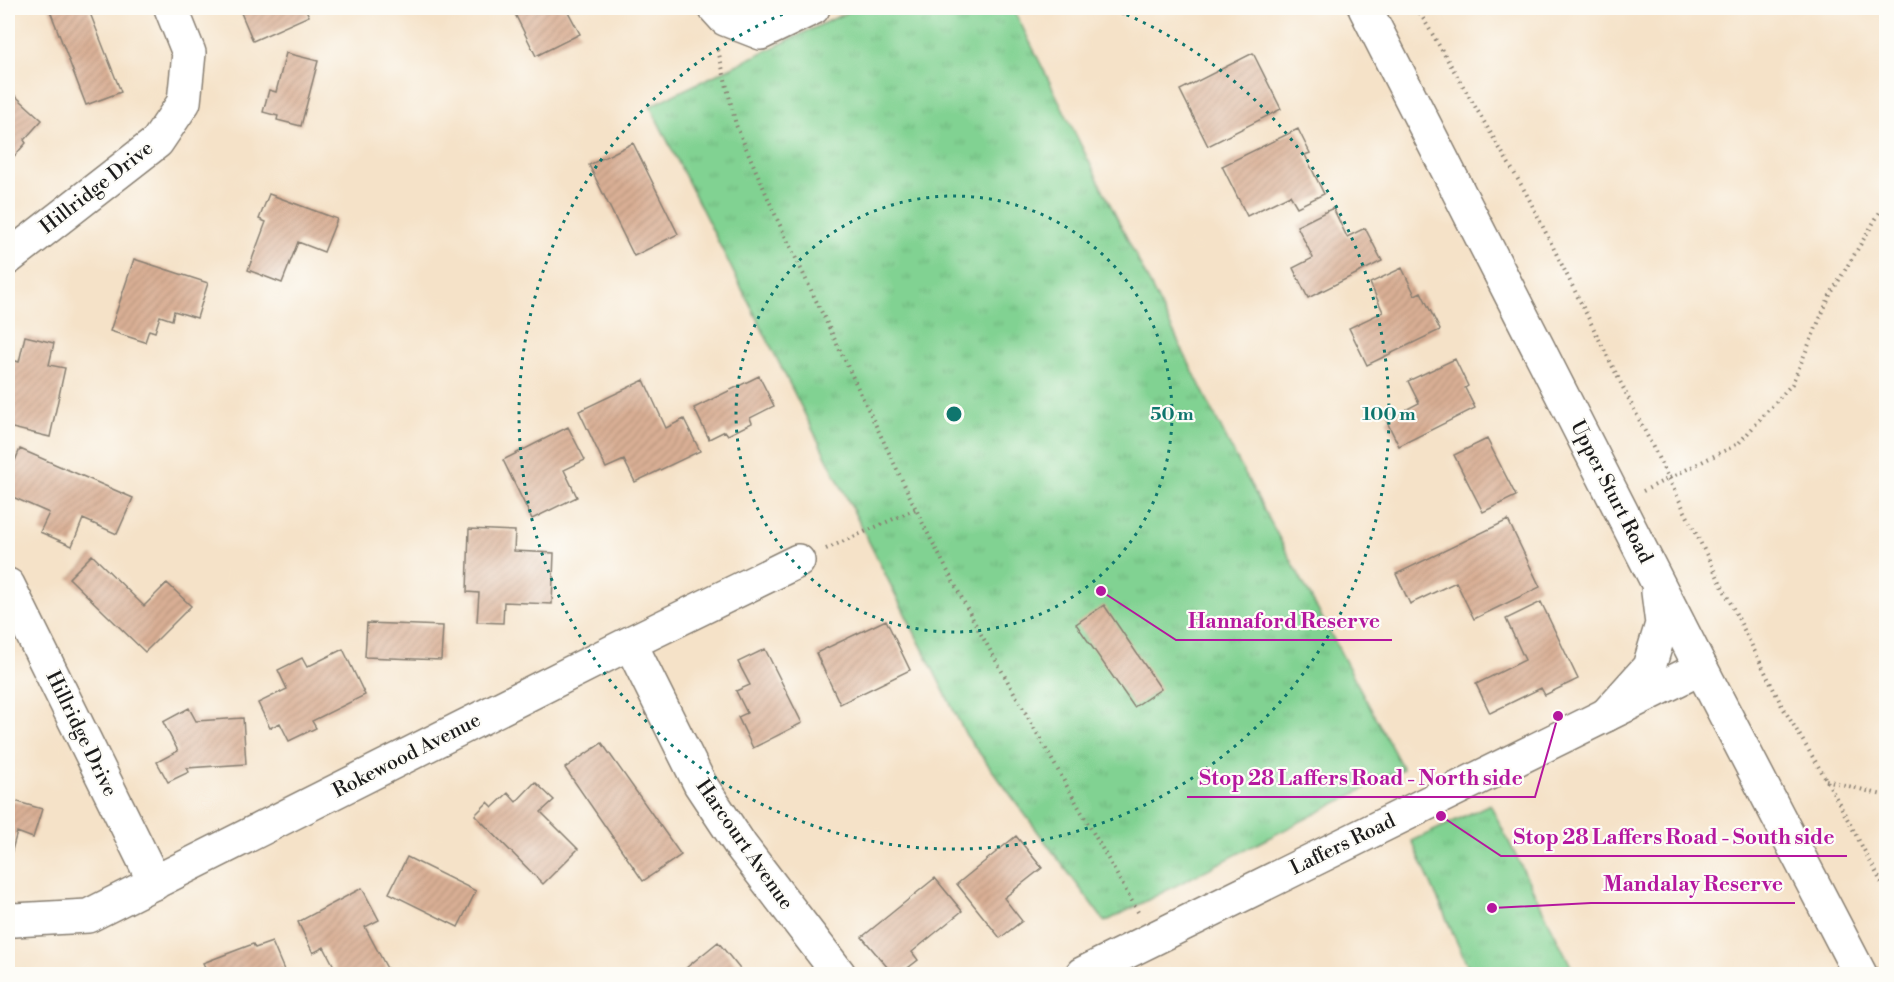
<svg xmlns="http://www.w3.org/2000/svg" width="1894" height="982" viewBox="0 0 1894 982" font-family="'Libre Bodoni',serif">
<defs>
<pattern id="grass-tufts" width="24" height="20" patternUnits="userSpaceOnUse" patternTransform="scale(1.5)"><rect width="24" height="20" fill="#81d292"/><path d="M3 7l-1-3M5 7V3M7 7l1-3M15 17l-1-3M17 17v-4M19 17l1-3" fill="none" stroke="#6fb47d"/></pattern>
<pattern id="building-hatch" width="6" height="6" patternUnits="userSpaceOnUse" patternTransform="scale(1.5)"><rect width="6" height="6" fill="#d9af94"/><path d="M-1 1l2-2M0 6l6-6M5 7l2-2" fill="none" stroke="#ba967f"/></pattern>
</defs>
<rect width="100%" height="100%" fill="#fdfcf7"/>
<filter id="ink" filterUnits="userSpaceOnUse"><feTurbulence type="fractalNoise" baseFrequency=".0167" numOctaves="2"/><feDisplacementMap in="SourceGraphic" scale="12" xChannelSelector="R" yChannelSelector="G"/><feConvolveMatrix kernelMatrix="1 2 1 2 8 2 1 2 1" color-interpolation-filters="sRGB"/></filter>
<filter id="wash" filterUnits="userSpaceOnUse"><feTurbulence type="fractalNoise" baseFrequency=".008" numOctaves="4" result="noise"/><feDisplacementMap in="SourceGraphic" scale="24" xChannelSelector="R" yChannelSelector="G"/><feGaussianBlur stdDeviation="1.35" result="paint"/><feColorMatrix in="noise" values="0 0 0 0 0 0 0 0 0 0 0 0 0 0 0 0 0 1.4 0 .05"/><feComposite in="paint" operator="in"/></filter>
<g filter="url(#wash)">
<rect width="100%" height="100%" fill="#f5e2c8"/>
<path fill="url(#grass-tufts)" stroke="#4e7757" stroke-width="1.5" d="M856,8H1013L1231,448L1403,769L1105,922L966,735L650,106Z
M1490,804L1575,974H1471L1412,841Z"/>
<g id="blocks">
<path fill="url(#building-hatch)" d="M49,8H88L121,92L86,105Z
M239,8H305L309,16L253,41Z
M512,8H566L580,34L536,56Z
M1107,8H1127L1123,15Z
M286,53L318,61L301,126L277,120L278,116L263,112L269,90L276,92Z
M1253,53L1281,109L1208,146L1180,90Z
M10,91L42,120L24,140L26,143L8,163V93Z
M1298,129L1310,153L1305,155L1324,194L1297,207L1290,195L1247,216L1222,166Z
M633,143L678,234L634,256L589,165Z
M269,194L337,219L324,252L298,242L282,283L248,270L266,222L259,219Z
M1333,208L1347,237L1365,228L1382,261L1308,298L1293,268L1313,258L1297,226Z
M134,259L208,283L197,318L174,311L172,320L160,316L155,332L149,330L145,342L110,331Z
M1402,268L1415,295L1421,292L1440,330L1367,365L1349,328L1383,312L1370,283Z
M25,336L54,343L49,365L65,368L50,437L8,427V409L10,398L8,397V382L12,360L19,362Z
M1455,359L1468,386L1465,388L1475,408L1399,446L1386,420L1419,403L1408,381Z
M759,376L774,406L750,418L752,423L728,435L725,431L709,439L694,408Z
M644,380L666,428L684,419L700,451L635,482L624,460L606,468L579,411Z
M568,427L585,460L564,470L577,497L532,519L503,460Z
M1487,439L1516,496L1483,512L1454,455Z
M20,449L133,498L117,534L83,519L72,546L40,532L49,513L8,495V477Z
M1508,520L1540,587L1474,619L1456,582L1410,604L1396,574Z
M469,529L515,531L514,551L554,553L552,604L504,602L503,623L477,622L479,593L467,592Z
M92,555L144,606L167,583L191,606L145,652L69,578Z
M1541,602L1578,679L1545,695L1541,688L1490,713L1476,684L1525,660L1506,619Z
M1104,605L1161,689L1134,707L1076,624Z
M886,620L910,670L840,704L816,653Z
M367,623L443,626L441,660L365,657Z
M343,649L365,695L312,721L316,728L289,741L280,723L270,728L258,703L287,689L278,670L302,658L307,667Z
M765,649L802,723L753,748L738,717L747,713L736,691L750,685L738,662Z
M189,708L196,721L243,718L246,764L187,768L189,772L168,782L157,762L178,751L163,722Z
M602,743L681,855L643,881L565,768Z
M535,782L554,800L541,812L578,849L543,884L475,815L488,802L493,807L508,793L516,802Z
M8,799L42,809L33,838L17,832L11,854L8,853Z
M1016,836L1042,868L1004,898L1022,921L1000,938L957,884Z
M407,857L476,891L458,927L389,893Z
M935,878L962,911L912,952L918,960L900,974H893L862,937Z
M362,888L379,920L365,927L390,974H338L324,947L313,953L298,922Z
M272,942L284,970L272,974H208L203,963L253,944L255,948Z
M718,942L744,974H692L686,968Z"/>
</g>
</g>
<g filter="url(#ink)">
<use href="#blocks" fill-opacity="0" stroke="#887f72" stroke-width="1.5"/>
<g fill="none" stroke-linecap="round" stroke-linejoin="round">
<g stroke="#887f72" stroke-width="36">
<path id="street" d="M715,8L725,19L761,33L813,8
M8,258L157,142L184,102L189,53L171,8
M8,585L155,883
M630,643L700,784L741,846L839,974
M8,918L14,920L88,916L630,643L798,561
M1082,974L1701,668"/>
</g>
<g stroke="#887f72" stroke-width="36">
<path id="secondary" d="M1365,8L1701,668L1860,974
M1606,715L1649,667L1662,624L1658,592"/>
</g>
<path stroke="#887f72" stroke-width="4" stroke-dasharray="1.5 4.5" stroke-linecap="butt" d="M1417,8L1526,193L1782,706L1826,779L1886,891
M718,50L736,125L778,221L925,528L977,627L1138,912
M1643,491L1738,444L1792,384L1830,295L1886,202
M826,549L916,509
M1826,780L1886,796"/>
<use href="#street" stroke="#fff" stroke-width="33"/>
<use href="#secondary" stroke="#fff" stroke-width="33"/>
</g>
</g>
<g fill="none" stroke="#0f766e" stroke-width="3" stroke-dasharray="3 6">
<circle cx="954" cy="414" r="218"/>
<path d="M1110 8A435 435 0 1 1 798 8"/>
</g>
<g text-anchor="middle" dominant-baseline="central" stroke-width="4.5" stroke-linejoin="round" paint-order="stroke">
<g font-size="20" fill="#1c1c1c" stroke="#fdfcf7">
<text transform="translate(97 188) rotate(-38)">Hillridge Drive</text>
<text transform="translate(1611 492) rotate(63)">Upper Sturt Road</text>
<text transform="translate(81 734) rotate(64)">Hillridge Drive</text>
<text transform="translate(407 756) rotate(-27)">Rokewood Avenue</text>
<text transform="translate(744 845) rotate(55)">Harcourt Avenue</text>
<text transform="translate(1343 845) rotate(-26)">Laffers Road</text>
</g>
</g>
<circle cx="954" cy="414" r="9" fill="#0f766e" stroke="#fdfcf7" stroke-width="3"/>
<g font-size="18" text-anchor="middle" font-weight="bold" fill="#0f766e" stroke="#fdfcf7" stroke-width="4.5" stroke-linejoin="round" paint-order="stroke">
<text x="1172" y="420">50 m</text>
<text x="1389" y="420">100 m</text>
</g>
<path fill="none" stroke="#b5179e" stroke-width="2" d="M1101 591L1176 640H1392M1558 716L1535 797H1187M1441 816L1501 856H1847M1492 908L1591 903H1795"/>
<g fill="#b5179e" stroke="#fdfcf7" stroke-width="2">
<circle cx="1101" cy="591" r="6"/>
<circle cx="1558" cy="716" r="6"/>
<circle cx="1441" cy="816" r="6"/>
<circle cx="1492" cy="908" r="6"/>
</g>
<g font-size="21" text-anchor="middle" font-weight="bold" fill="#b5179e" stroke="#fdfcf7" stroke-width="4.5" stroke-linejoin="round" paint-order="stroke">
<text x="1284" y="628">Hannaford Reserve</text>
<text x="1361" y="785">Stop 28 Laffers Road - North side</text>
<text x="1674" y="844">Stop 28 Laffers Road - South side</text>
<text x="1693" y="891">Mandalay Reserve</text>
</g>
<rect width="1894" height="982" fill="none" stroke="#fdfcf7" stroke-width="30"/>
</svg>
